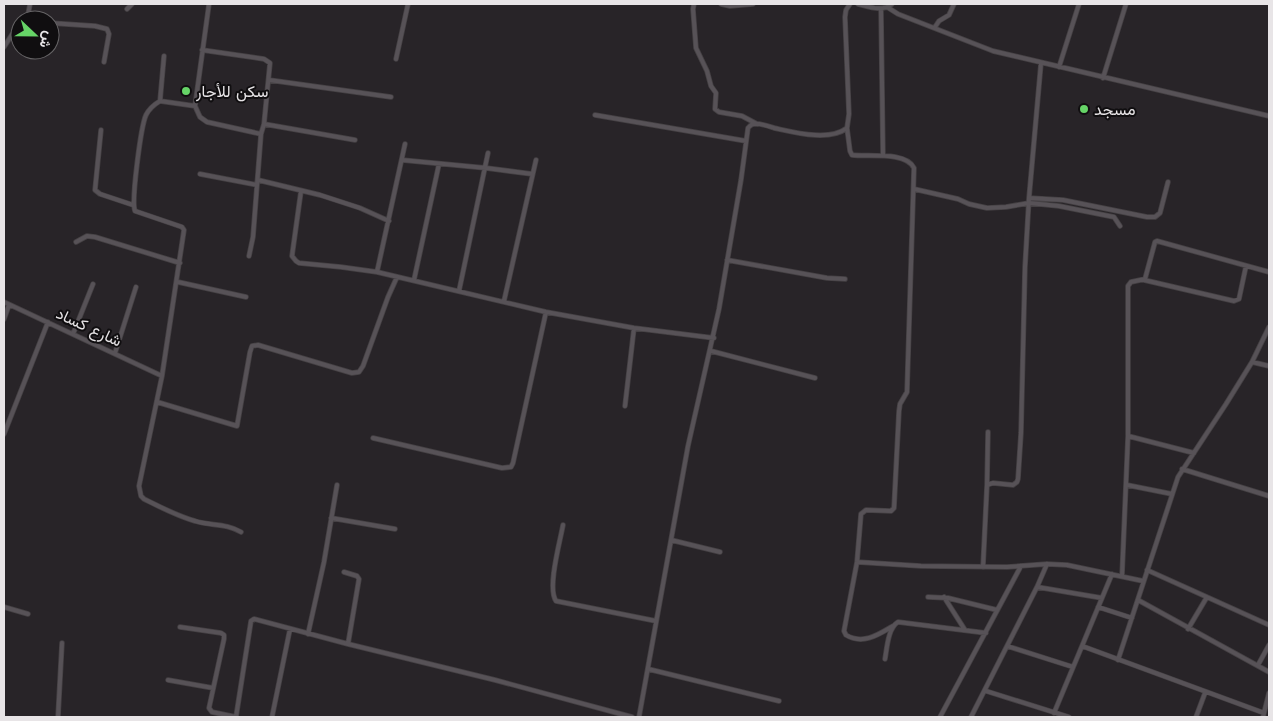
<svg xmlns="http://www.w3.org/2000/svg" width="1273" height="721" viewBox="0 0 1273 721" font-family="'Work Sans',Vazirmatn,sans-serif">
<rect width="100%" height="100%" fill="#282428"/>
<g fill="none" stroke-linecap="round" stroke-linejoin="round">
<g stroke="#454144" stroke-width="5.5">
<path id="street" d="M209,4L195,106L200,117L207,122L261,134
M694,4L693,9L696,48L707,71L711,86L716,93L715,109L719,112L742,116L757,124
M721,4L730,6L753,4
M858,4C870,7 882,12 892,4
M887,7L898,14L993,51L1269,116
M127,9L132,4
M881,9L883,155
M30,20L28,15L30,4
M50,23L95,26L107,29L109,34L104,62
M935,27L939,21L949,15L954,4
M4,47L13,33L20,27
M202,50L264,59L270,63L264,124L261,134L253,237L249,256
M396,59L408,4
M1059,67L1079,4
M1103,78L1126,4
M269,80L391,97
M160,101L164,56
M195,106L160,101C155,104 149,109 146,115C141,126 131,201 135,211L182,227L184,230L162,376L139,486L141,496L144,499C160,507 177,516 195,521C211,526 226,523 241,532
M595,115L746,141
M264,124L355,140
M847,128L850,151L852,155C868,157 906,151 914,168L907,392L900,404L899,411L894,508L891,511L866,510L861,514L857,562L844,631L846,635C863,645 878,635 893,626
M101,130L95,190L100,194L133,205
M402,160L486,168L532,174
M200,174L257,185
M258,180L320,195L360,208L389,221
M914,189L958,199L969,204L987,208L1006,207L1029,203L1059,206L1114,217L1120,226
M301,191L292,256L296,261L299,263L341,267L377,272L546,312L634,328L714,338
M1029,198L1063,200L1147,217H1155L1160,213L1168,182
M76,242L87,236L95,237L180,263
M727,260L827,278L845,279
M377,272L405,144
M414,280L439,164
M1144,280L1234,301L1239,299L1246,266
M178,282L246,297
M459,291L488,153
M504,301L536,160
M4,302L162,376
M4,319L9,305
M73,334L93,284
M711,351L815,378
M115,353L136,287
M1252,362L1269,366
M157,402L237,426L250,352L252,346L258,345L352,373L359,372L363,366L388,297L397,277
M625,406L634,328
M4,434L48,322
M1128,436L1194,453
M373,438L502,468L511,467L513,463L546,312
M1182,469L1269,496
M987,485L988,432
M1127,485L1172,494
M331,518L395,529
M563,525C560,542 547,588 556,601L656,621
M671,540L720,552
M857,562L921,566L1007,567L1047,564L1067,565L1143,581
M983,567L987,485L993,483L1013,485L1017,482L1018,479L1021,433L1025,267L1029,198L1041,63
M1147,570L1269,625
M344,572L357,576L359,579L348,644
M1122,576L1128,436V286L1131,282L1145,279L1155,242L1157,241L1269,272
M1037,587L1047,564
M928,597L948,598L997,610
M944,597L965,630
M1138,600L1269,672
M4,607L28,614
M1098,607L1132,618
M180,627L221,633L224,635V639L209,708L212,712L236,717L251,621L254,619L348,644L495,680L632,717
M1188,629L1207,597
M308,634L324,562L337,485
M1007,646L1073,667
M1082,646L1112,574
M885,659C887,648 888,628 898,622L986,633
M1118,660L1178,477L1226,404L1252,362L1269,327
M1258,665L1269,645
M648,669L779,701
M168,680L213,688
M986,691L1069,717
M1054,713L1082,646L1264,713
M58,717L62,643
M272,717L290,629
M639,717L688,446L719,309L741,180L748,128C750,126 751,124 754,124C760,123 768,126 774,128C793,132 829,142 847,128L849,114L845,17L846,10L850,4
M940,717L1021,566
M971,717L1037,587L1102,598
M1196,717L1205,693
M1263,717L1269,693"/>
</g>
<use href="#street" stroke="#575257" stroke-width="4"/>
</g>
<g fill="#66d467" stroke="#100e10" stroke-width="2">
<circle cx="186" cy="91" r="5"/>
<circle cx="1084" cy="109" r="5"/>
</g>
<g text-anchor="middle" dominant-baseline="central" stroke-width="4" stroke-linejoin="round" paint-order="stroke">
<g font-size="16" fill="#e8e5e7" stroke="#100e10" text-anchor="start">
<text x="196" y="91">سكن للأجار</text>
<text x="1094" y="109">مسجد</text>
</g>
<g font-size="16" fill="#e8e5e7" stroke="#100e10">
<text transform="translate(89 327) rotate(25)">شارع كساد</text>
</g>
</g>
<rect width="1273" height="721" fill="none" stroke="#e8e5e7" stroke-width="10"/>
<g transform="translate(35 35) rotate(112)"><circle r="24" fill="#100e10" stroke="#666466"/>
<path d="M0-4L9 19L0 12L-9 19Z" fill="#66d467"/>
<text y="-8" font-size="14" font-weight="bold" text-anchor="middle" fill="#e8e5e7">ش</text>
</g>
</svg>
